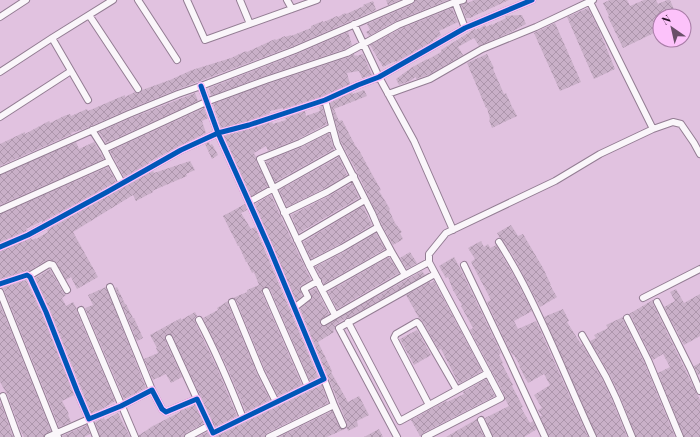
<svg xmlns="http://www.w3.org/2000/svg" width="700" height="437" viewBox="0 0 700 437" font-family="'Playfair Display',serif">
<defs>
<pattern id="building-cross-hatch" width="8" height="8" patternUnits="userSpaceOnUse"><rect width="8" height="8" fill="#c9b0c8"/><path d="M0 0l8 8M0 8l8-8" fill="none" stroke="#ad96ac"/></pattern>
</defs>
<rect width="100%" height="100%" fill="#e1c2e0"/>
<path fill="url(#building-cross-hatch)" d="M386,0H400L388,5Z
M415,0H448L396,21L369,36L366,32L370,30L367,24L413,4L415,2Z
M474,0H509L474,16L470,18H466L461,5L466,3L467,1L468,3Z
M610,0H627L630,6L644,0H656L658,4L667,0H670L677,16H660V32L655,34L654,33L623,48L608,17L609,16L603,3Z
M373,1L376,10L293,46L176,90L127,110L84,129L71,133L72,134L0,166V144L25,132V134L49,121L50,123L64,116L70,114L71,116L87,109L88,111L125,95V97L135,92L138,93H140L142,90L170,80L192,70L231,58L246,51L247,52L275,39L276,40L285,36V37L291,35V36L311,28V26L323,21V22L326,21L337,16L338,17L345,13L346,14L364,6L363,5Z
M452,8L458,22L439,31L441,35L433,40V41L396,62V61L391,63L383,67L370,45L400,29Z
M588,8L599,30L615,69L594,79L567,17Z
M522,15L526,24L509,33L479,46L474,38L458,47L463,55L428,75L416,79V77L410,81L399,85L396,79L411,68L427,59V60L441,52V50L470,32L473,30L475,29L476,30L479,28V29L485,25L486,27L492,24V25L506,18L505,16Z
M555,23L581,82L560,91L534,33Z
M348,32L352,45L345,49L265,76L211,96L209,88L297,54Z
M354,54L355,56L356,55L357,56L363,54L372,75L362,78L359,71L347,73L350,84L323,96L283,109V108L270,111V113L248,121L221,128L213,104L267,84L348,57Z
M487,54L494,68L493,69L504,94L506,93L513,109V108L517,116L492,128L489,120L490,119L487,108H486L467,63Z
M364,90L367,96L334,109L339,121L342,120L355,145L359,151V150L368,167L381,190L379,191L390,209L389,210L395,223L402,232L400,233L403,239L393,245L382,225L358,174L341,142L330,103L352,92L353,94Z
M195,93L198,101L106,143L99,132L131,118Z
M322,106L327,124L298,139L268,151L266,146L254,153L256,157V161L268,186L251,196L224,136L250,129L272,122L273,124L286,120L285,118L305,111L306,116L320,111L319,107Z
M204,108L208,118L202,121L206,133L179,146L149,162V163L124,177L110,151Z
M329,133L334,149L275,182L266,161L302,147Z
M76,142L79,149L94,142L104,159L0,205V175Z
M209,142L210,145L212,144L218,155L212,159L205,144Z
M339,157L347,175L325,188L287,207L279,190Z
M190,161L195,170L186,174L187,176L152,191L153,192L136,201L133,195L73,232L98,277L77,289L71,277L66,280L56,262L50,260H47L29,271H26L0,279V251L31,238L32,240L36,238V239L48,232L47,230L153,171L154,173Z
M108,167L116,182L42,222V221L26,229L27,230L26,231L0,242V214Z
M352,183L359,198L299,233L291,215L329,196Z
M271,195L280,215L311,280L300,286V289L302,296L296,301L255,204Z
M245,204L247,210L241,213L251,229L255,227L318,377L310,381L270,289L267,287H264L262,290V293L302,385L278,396L265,370L236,300L233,298L247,292V290L259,285L254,272L252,273L247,262H246L239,246H238L223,216Z
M363,206L372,225L340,244L311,259L303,242Z
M511,225L518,236L523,234L543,268L551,285H550L557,297L540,307L516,261L503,240L500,238L497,233Z
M376,233L385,249L324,284L315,267L344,252Z
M481,241L484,247L488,244L490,248L496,245L515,278L532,311L514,321L518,329L536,321L588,437H549L540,416H542L538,410L542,408L534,395L550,385L544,374L528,383L522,372V371L519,366H520L514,355H513L509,349L487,302L491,300L471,262L475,259L468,248Z
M410,252L417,263L407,269L400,258Z
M389,257L399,273L337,309L328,292Z
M454,257L461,270L501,353L499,355L503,363L502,364L513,385L512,386L523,407L521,408L530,423L533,421L537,429L524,437H493L485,418L509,406L505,399V396L470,330L473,328L461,306L462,305L453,290L448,277L446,278L439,266Z
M50,269L63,292L66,295L62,298L66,306L73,302L77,309V312L115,401L100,410L91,413L50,310L35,278Z
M422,271L425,275L348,318H346L335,325V329L333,330L334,332L318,342L332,371L331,372L348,402L359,396L369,415L357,421L358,426L348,431L347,428L327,437H279L332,411L340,428L344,429L347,426V423L300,309L312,299V297L310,291L316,288L329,314L320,320V325L324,326Z
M26,280L42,314L74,395L62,401L69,414L68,415L71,422L59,427L4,290L2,288Z
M434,281L482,371L459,384L441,349L439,350L423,322L419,318L406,295L430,282V283Z
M106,287L146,388L124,399L85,308L93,305L88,295Z
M117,287L125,304H126L133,318H134L143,338L137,341L115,288Z
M676,289L684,303L700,294V336L684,345L664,307L675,301L670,292Z
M653,300V304L700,400V437H684L658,373L670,367L663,354L653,360L631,316L629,314Z
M228,301V304L257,374L270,400L246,412L227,367L203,318L218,310L217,308Z
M0,304L51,431L45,434L44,437H24L22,433V434L7,394L0,382Z
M563,309L569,321L567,322L581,344H582L602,379L612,400L627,437H597L544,317Z
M195,312L197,316L195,318V322L218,370L237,416L215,427L172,335L169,334H167L165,336V340L182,377L171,383L166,374L153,380L144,359L158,353L156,348H157L150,335L181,318V320Z
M623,317V320L644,362L675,437H636L620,396L610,375L590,341L596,338L594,335L608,328L606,325Z
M417,330L431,355L414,365L400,339Z
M700,363V374L698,375L694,366Z
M486,379L495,396L423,433L420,436L411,420L446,401L447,402L464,394L463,392Z
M322,385L328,403L267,433L265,437H215Z
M0,403H1L13,437H0Z
M195,405L204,423L186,433L184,437H139V435L147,430L151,427L180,412V411Z
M118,413L130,437H100L95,422L104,418L105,420Z
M477,419V422L484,437H446Z
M87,425L90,434L84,437H62V436Z
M379,429L383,437H364Z
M207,432L211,437H197Z"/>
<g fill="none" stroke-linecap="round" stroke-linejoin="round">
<g stroke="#937d93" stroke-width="8">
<path id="minor" d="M138,0L177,60
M187,0L205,40L317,0
M240,0L250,24
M287,0L292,9
M457,0L455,2L465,28
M589,0L653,129
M89,15L138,89
M0,17L26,0
M354,24L379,77L414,141L453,230
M52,38L88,100
M0,72L52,38L113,0
M388,94L430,79L482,49L536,27L593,0
M0,117L71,71
M332,127L300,143L260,159L281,205L309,265L342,248L378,227
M92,130L104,149
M110,161L122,183
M0,171L129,114L178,94L201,86L295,50L411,0
M249,202L340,151
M0,210L110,161L104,149L206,102L266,80L347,53L398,25L455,2L463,0
M284,213L327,192L354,176
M297,240L365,200
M499,242C506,253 513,265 519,276C547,328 568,383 593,437
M0,247L28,235L107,192L181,150L218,133L249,125L325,100L358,85L379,77L465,28L532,0
M309,265L335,315
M464,265L509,359L545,437
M405,275L429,262
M29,276L49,264L53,265L67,290
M0,284L27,275L30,277L46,312L77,391L89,419L121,406L152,390L162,409L166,412L197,399L213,433L324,379L269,247L218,133L201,86
M110,287L152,390
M322,290L391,251L378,227L372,213L337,144L325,100
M266,291L308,387
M0,292L58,437
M643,298L700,269
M232,302L261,372L276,402
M657,302L691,370L700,391
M294,308L308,297L304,289L318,281
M81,310L135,437
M627,318L648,360L680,437
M199,320C216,352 230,385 243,418
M324,322L405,275L391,251
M348,322L400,421L488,373
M582,335L606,377L616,398L632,437
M169,338L197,399
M3,396L18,437
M334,405L343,425
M429,405L396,342L394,338L396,334L415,323L417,322L419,324L457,390
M481,420L489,437
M48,437L89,419L96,437
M188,437L210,425
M269,437L334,405L324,379
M397,437L339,328L435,274
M425,437L501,398L429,262V254L446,233L555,181L600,154L653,129L673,122L681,124L694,143L700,154"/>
</g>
<use href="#minor" stroke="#faf6fa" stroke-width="6"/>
<g stroke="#fcc2fa" stroke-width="8">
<path id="cycleway" d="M0,247L28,235L107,192L181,150L218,133L249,125L325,100L358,85L379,77L465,28L532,0
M0,284L27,275L30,277L46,312L77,391L89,419L121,406L152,390L162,409L166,412L197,399L213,433L324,379L269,247L218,133L201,86"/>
</g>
<use href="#cycleway" stroke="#0057b8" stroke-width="5"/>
</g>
<g transform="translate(672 28) rotate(326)"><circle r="19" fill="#fcc2fa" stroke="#a77ca6"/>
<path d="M0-3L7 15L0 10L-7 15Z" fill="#695068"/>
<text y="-6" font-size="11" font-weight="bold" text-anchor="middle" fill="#281328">N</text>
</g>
</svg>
